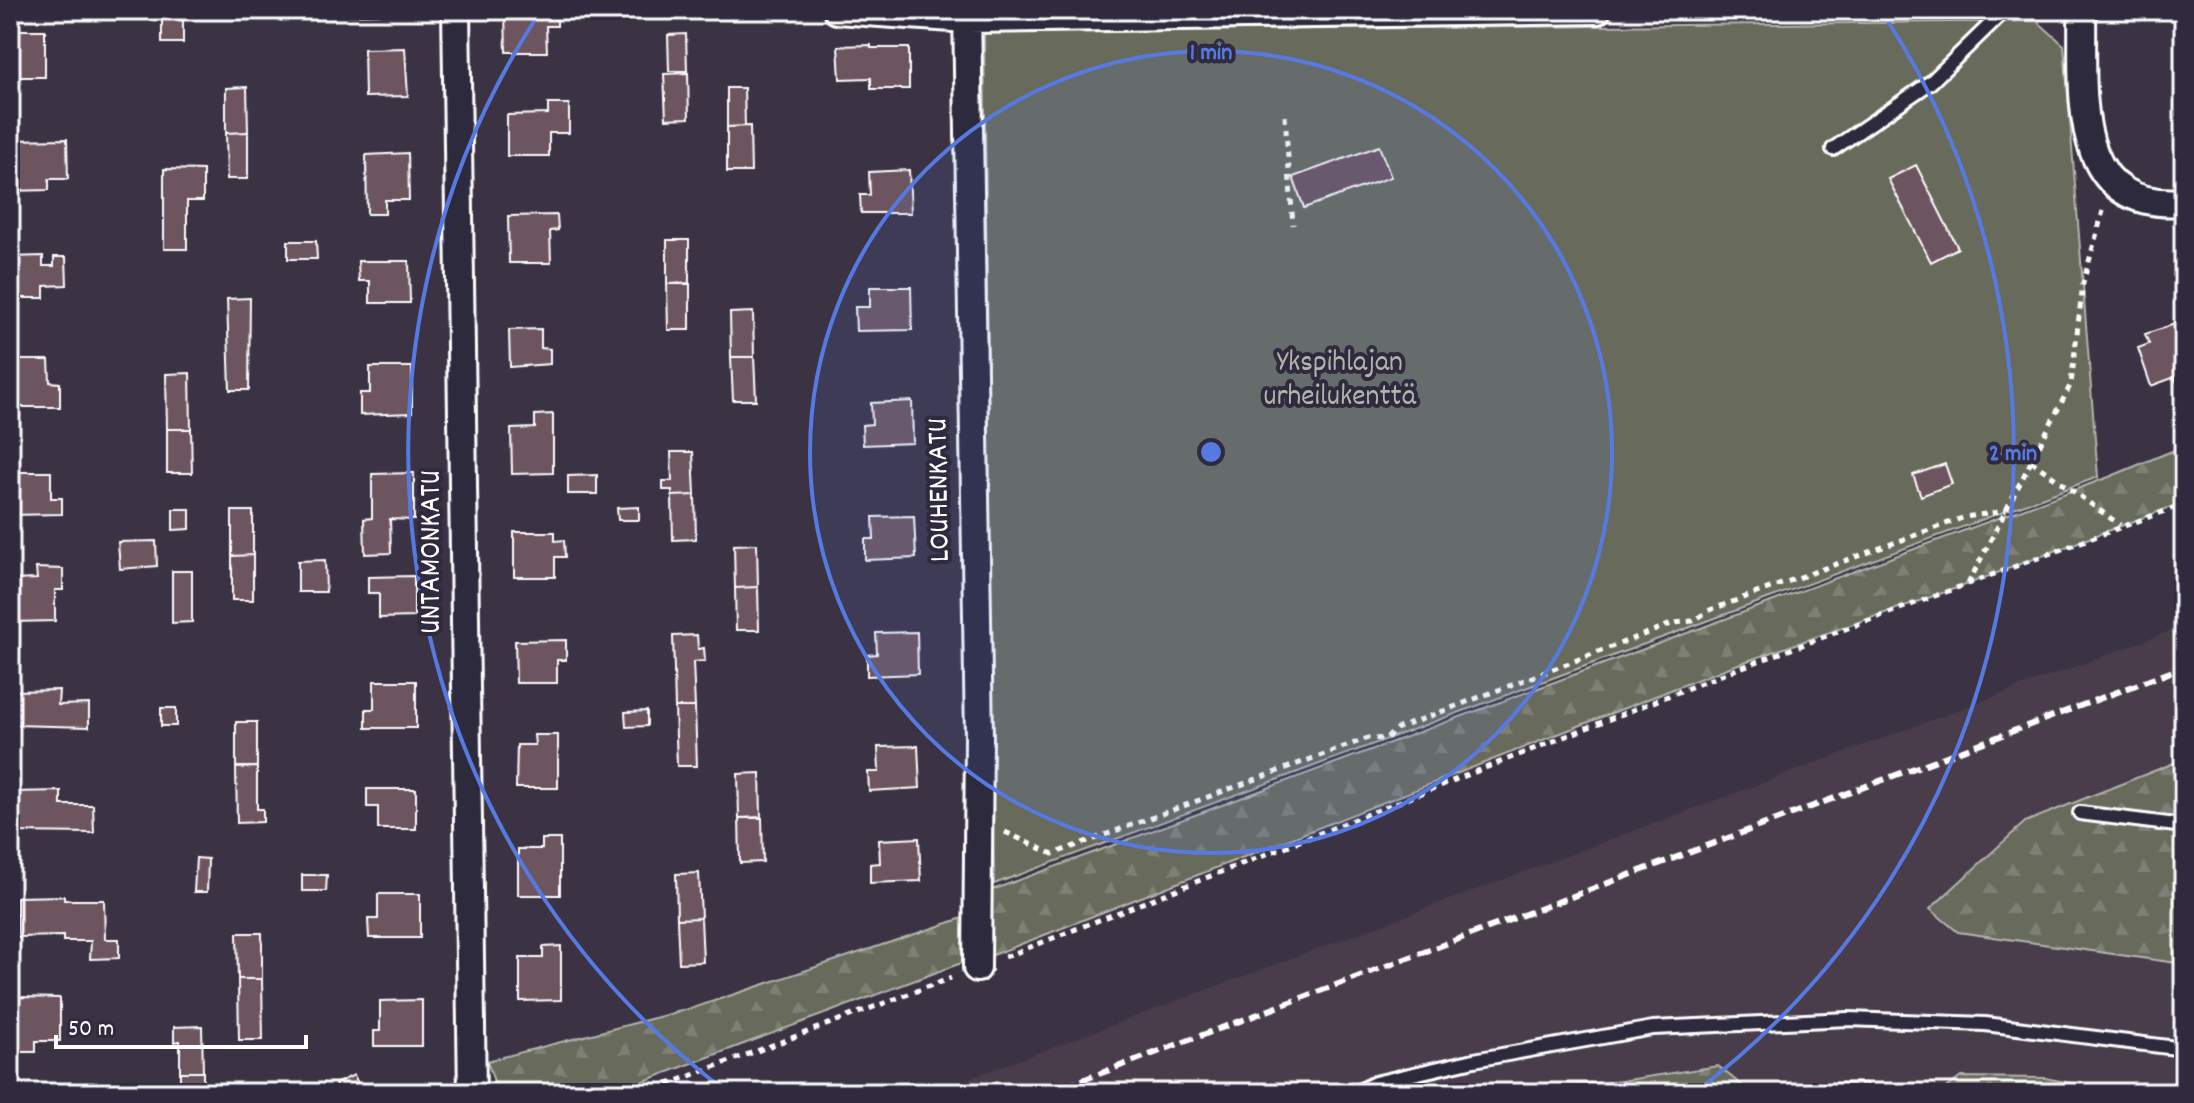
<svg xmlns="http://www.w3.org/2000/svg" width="2194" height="1103" viewBox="0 0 2194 1103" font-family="Dekko,sans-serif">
<defs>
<pattern id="forest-firs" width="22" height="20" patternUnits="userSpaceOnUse" patternTransform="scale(2)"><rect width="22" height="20" fill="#686a5c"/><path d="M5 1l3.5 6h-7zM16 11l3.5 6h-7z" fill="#7f8074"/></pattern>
</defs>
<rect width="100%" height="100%" fill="#3b3344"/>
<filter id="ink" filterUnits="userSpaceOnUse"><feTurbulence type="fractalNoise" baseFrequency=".0125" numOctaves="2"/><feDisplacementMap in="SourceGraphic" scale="16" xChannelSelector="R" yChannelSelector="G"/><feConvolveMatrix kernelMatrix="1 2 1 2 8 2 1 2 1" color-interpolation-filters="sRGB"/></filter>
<g filter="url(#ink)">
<path fill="#4a3d4c" d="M2184,626V759L2025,822L1958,932L2184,964V1093H2120L2045,1078L1961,1077L1940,1093H1751L1718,1066L1621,1081L1474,1093H930Z"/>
<path fill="#686a5c" stroke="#b4b4ae" stroke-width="2" d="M2037,21L2064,45L2098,477L994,884L984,33Z"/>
<path fill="url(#forest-firs)" stroke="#b4b4ae" stroke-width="2" d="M2184,446V502L1968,584L1727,668L988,957L992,890L2109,477Z
M2184,759V964L1958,932L1930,909L2025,822Z
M963,918L964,962L612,1093H498L487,1061L693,1008Z
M1718,1066L1751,1093H1474L1621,1081Z
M1961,1077L2045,1078L2120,1093H1940Z"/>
<path fill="#6d555f" stroke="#fff" stroke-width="2" d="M162,10H183V43H162Z
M282,10H379V14L282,16Z
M505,10H557V26H546L547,52H506Z
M10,30H45V77H10Z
M686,34L687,71H669L668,35Z
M871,45V48H909V89H871V78L840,79L838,46Z
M405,48L408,96L365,97L364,49Z
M688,73L689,118L666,119L664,74Z
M247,87L248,132L226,133V88Z
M727,88H744L745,126L727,127Z
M548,104H569V133H549V156H507V115L548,114Z
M750,126L751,172H727V127Z
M248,132V179H227L226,133Z
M67,139L68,179H49V190L10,191V140Z
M1379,146L1391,177L1304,208L1293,177Z
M408,153L409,200H385V214H367L366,155Z
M1916,165L1958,248L1931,262L1888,179Z
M164,169L203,170V201H187V249H164Z
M909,170L911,213H861L860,195H870L869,172Z
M557,215L558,230L550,231L551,263H509L508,216Z
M2184,230V255L2176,233Z
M667,240H689V283L667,284Z
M288,241H316L317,259H288Z
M43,256V266H54V257H66L67,285L44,286V298H10V257Z
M358,261H409L410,303H370V281H359Z
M667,284H690V330H668Z
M870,287H911L912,330L856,331L855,307H870Z
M250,298L249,390H230L227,299Z
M753,312L754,357H731L730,313Z
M2184,321V400H2183L2175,377L2151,386L2138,348L2149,344L2145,334Z
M541,329V348L550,349V364L510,367L509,330Z
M731,357H754L756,400H733Z
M10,360H49L50,382L60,383V407H10Z
M370,367H412V413L360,415V393H370Z
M190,373L191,429H167L166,374Z
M912,401L913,443L863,445L862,425L872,424L871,403Z
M553,414V473L512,474L511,429L535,428V415Z
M167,429H191L192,473H167Z
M671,452H693L695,495L672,496V490H663V481H672Z
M1945,464L1952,484L1921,496L1913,475Z
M10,472H51V498H62V514L10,515Z
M414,473V520L390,519L391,553L365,554L364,519L372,518V474Z
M597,475V494H568V476Z
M695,495L696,539L673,540L672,496Z
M639,507V520H618L617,508Z
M173,509H190V529L173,530Z
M232,511H253V555L232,556Z
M914,516L916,558L865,560V539H874L873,517Z
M514,532H555V541L564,540L565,557H555V577H514Z
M156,541L157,566L120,569L118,542Z
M757,544L758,587L735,588L734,545Z
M253,555V600H232V556Z
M325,560L326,592H298V561Z
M36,568L63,569V590H55V621L12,622V580L37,579Z
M172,571H192V622L172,623Z
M414,576V617L379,618V593H368V577Z
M758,587L759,630H736L735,588Z
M917,632L918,674L867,676V655L877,654L876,633Z
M697,635L698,649L704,648L705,661L693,662L695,707H675L673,636Z
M566,640V660H557V683H516L515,641Z
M374,681H416V728H366V709H374Z
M59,690L58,705L89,704V727L14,725L13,691Z
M675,707H695L697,766H677Z
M161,708H176V726H161Z
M647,711V726L626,727L625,712Z
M236,722H257V767H236Z
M534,735H558V788H516L517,745H535Z
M918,746L920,788L869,791L868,772H879L878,747Z
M257,767V809H263V822L237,823L236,768Z
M760,773L761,817L739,818L738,774Z
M367,789H416V829H378V807H367Z
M61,791V805H93L94,833L13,832L12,792Z
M739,818H762L763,862L740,863Z
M919,838L921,881L870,883V864L880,863L879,840Z
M542,839H560V895H518V849H542Z
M196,858L208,859L207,892H194Z
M699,873L701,918L677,919L676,874Z
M302,875H327L326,891H302Z
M378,894H420V938H369L368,919H378Z
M64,896V900H104L105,939H119V958L90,959L91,941H63V936L17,937V897Z
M701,918L703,962L679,963L677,919Z
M237,933H262V979H238Z
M561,946V1000L520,1001V958H543V947Z
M238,979H262L263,1040H239Z
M19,997L60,998V1041H36V1052H20Z
M422,1000V1046H374V1031H380V1001Z
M202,1026L203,1072H180V1041L174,1042V1027Z
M180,1072H203V1093H180Z
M354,1075L360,1088L339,1093L335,1084Z
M1867,1083V1093H1809V1084Z"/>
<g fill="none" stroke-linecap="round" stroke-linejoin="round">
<g stroke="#fff" stroke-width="18">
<path id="lane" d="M1833,149L1931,82L2005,10
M2080,813L2184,826
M1355,1093L1375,1083L1474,1060L1653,1028L1848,1019L1985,1024L2184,1049"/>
</g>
<g stroke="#fff" stroke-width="32">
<path id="street" d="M456,10L472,1093
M837,10L967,19L1597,10
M967,10L979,738L977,968
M2082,10C2084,90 2067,212 2184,202"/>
</g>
<path stroke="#fff" stroke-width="5" stroke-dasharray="6 6" stroke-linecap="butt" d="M1285,116L1293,225
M2031,461L2120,525
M1968,584L2071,384L2083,283L2103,211
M1005,832L1053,854L1368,738L1386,739L1396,729L1674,623L1693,621L1710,610L1965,517L2006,511
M1005,957L1729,672L2184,504
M645,1093L951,978"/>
<use href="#lane" stroke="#2f2a3d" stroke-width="12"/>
<use href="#street" stroke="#2f2a3d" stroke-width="26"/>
<path stroke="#fff" stroke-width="6" stroke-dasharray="12 6" stroke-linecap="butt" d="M1048,1093L2184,667"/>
</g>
</g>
<circle cx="1211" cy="452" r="401" fill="#567ae2" fill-opacity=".12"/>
<g fill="none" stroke="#567ae2" stroke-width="4">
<circle cx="1211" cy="452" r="401"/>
<path d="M728 1093A802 802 0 0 1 538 15M1884 15A802 802 0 0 1 1694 1093"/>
</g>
<g text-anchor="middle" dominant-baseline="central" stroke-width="8" stroke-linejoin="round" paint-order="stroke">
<g font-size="30" fill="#b4b4ae" stroke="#2f2a3d">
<text x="1340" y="364">Ykspihlajan<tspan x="1340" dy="34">urheilukenttä</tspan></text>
</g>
<g font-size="30" fill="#fff" stroke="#2f2a3d">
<text transform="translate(941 490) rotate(-91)">LOUHENKATU</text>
<text transform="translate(433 552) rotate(-90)">UNTAMONKATU</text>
</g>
</g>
<circle cx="1211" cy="452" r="12" fill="#567ae2" stroke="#2f2a3d" stroke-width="4"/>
<g font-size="24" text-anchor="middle" font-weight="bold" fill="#567ae2" stroke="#2f2a3d" stroke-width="8" stroke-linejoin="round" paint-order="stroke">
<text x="1211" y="59">1 min</text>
<text x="2013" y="460">2 min</text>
</g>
<rect width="2194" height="1103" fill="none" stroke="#2f2a3d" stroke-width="40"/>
<rect x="20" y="20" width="2154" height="1063" fill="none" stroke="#fff" stroke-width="3" filter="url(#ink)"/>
<path d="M56 1035v12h250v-12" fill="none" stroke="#ffffff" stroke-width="4"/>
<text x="68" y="1035" font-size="24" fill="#ffffff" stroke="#2f2a3d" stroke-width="6" paint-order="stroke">50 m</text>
</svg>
